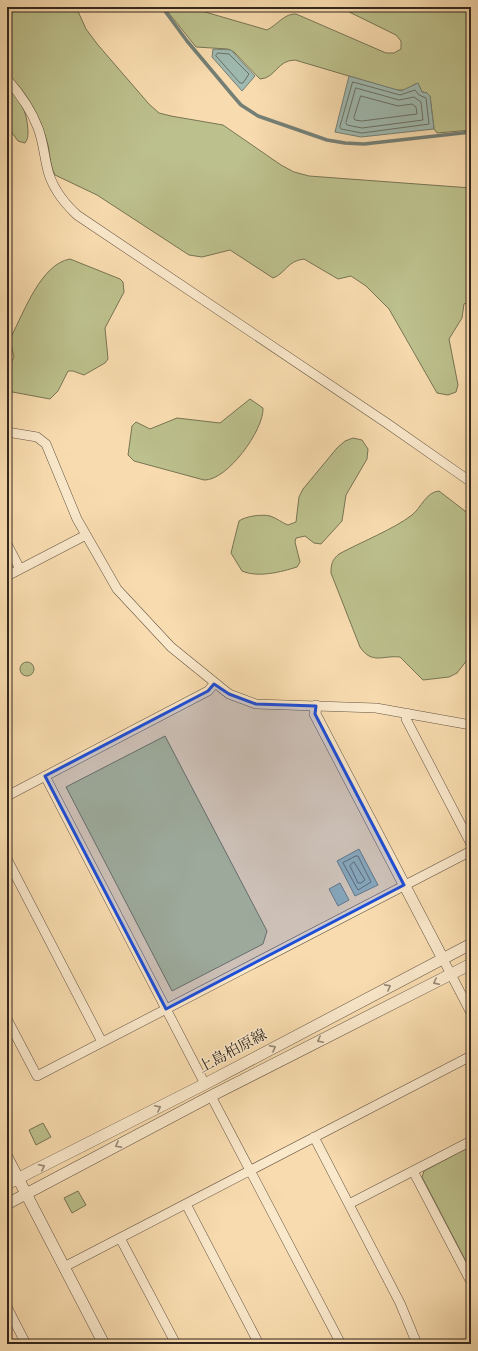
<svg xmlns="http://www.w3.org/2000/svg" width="478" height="1351" viewBox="0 0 478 1351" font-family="Vollkorn,'Noto Serif JP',serif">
<rect width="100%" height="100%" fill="#f8dcaf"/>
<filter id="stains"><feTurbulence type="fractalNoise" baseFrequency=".005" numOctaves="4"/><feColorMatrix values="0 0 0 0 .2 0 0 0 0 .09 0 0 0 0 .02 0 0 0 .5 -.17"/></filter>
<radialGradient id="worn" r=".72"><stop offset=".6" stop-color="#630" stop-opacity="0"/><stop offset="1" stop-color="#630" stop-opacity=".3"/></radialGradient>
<path fill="#bcc08c" stroke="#787454" d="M7,7H76L86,29L98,45L149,104L159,113L171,116L223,125L281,165L294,172L309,176L471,188V301L464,304L462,318L449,339L458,385L456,392L448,395L437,393L389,309L366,286L351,276L338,279L304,259C287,261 286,273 273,278L230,250L202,257L189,255L97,195L55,175C50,165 50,155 48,145C41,119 28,92 7,74Z
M164,7H188L267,30C277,25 285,13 296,14L386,53H394L401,49V41L396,35L339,7H471V130L437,133L434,129L430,96L427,93L422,92L418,84H415L406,90H396L295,60C277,60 276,78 260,79L234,52L228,49L196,47Z
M7,85C20,102 27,109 28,131C28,136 28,139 25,143L18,141L7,126Z
M70,259L120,279L123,282L124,292L105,328L108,359L105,363L84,375L73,371H68L58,391L50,399L7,391V362L12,361L14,357L10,341L11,337C24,312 41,264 70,259Z
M250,399L263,408C264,430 227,481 204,480L134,461L128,455L132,426L136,422L150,429L177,418L220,423Z
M353,438L362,440L368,449L367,459L346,495L342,521L321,544L314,543L305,536L296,538L295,542L300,562L297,567C281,572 258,578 242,571L231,553L239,521C246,516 262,514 270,516C277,518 282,523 288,525L296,522L299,497L303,489L337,448L345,441Z
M439,491L465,511L471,519V655L457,673L449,677L423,680L400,657C383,655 372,665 360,647L331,573C331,564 332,560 339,554C359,543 394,529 412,515C421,508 426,492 439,491Z
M20 669a7 7 0 1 1 14 0a7 7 0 1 1-14 0Z
M165,736L267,931L263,944L172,991L66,787Z
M43,1123L51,1137L36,1145L29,1130Z
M471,1146V1271L422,1177L424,1171Z
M78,1191L86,1205L72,1213L64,1198Z"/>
<path fill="#9fbab1" stroke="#747f76" d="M213,49L231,50L255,76L242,91L212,57Z
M349,76L401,91L418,83L422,92L427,93L430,96L434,129L361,137L335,132Z
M359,849L378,885L355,896L337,861Z
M340,883L349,900L338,906L329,889Z"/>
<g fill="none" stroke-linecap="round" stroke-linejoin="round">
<path stroke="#6a7067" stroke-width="1" d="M218,53L229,54L249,74L243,83H240L216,56Z
M353,82L400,95L415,90L419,95L426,98L429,124L362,133L341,129L340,127Z
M356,88L399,100L414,97L421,102L423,120L362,128L347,125L346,123Z
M361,96L398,106L412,104L416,107L417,114L362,121L355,120L354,118Z
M356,856H358L371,882L358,890L343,863Z
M354,862L365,880L361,883H358L350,866Z"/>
<path stroke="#747f76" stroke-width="3.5" d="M162,7L187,41L234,97L241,105L258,116L327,140L345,143L364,144L471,132"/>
<g stroke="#655442" stroke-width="10">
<path id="minor" d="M7,79C20,94 31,109 38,128C43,141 44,154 47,167C51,186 63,202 77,215L388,424L471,482
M7,432L37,437L46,444L77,519L117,589L171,647L229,694L256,704L376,708L471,725
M7,544L20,569
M7,576L86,535
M407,713L406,719L471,844
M45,776L205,1084
M7,796L208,691L214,684
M7,859L102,1042
M443,959L471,1013
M7,1019L37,1076L471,851
M211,1096L341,1344
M314,1137L400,1303L417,1344
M413,1171L471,1282
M186,1204L259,1344
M349,1204L471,1141
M120,1238L176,1344
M64,1267L471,1056
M7,1307L26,1344"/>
</g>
<g stroke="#655442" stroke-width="12">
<path id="tertiary" d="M316,706L315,714L443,959
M7,1157L104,1344
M7,1184L205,1084L471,944
M7,1204L211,1096L471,964"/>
</g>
<use href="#minor" stroke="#fae8cb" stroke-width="9"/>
<use href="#tertiary" stroke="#fae8cb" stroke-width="11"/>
</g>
<defs><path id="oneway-chevron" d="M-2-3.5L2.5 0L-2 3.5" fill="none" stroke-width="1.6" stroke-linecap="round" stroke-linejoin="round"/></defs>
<g stroke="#978874">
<use href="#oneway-chevron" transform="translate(436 982) rotate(153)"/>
<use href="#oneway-chevron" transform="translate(388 987) rotate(-28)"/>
<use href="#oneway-chevron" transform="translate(320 1040) rotate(153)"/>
<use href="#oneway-chevron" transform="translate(273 1048) rotate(-28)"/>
<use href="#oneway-chevron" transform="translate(158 1108) rotate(-27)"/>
<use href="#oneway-chevron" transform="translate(118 1145) rotate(152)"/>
<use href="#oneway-chevron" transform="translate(42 1167) rotate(-27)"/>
</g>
<path fill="#1d4ed8" fill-opacity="0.2" stroke="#1d4ed8" stroke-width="3" stroke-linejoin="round" d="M214,684L229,694L256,704L316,706L315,714L404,885L166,1009L45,776L208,691Z"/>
<g text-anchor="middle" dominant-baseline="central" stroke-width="3" stroke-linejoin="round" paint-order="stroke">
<g font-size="15" fill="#34271d" stroke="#fae8cb">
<text transform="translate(233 1052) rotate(-28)">上島柏原線</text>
</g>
</g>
<rect width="478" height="1351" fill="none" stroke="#f8dcaf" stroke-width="24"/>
<rect x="8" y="8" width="462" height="1335" fill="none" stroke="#34271d" stroke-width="2"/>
<rect x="12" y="12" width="454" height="1327" fill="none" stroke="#34271d"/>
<rect width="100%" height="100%" filter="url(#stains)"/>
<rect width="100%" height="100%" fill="url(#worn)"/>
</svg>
